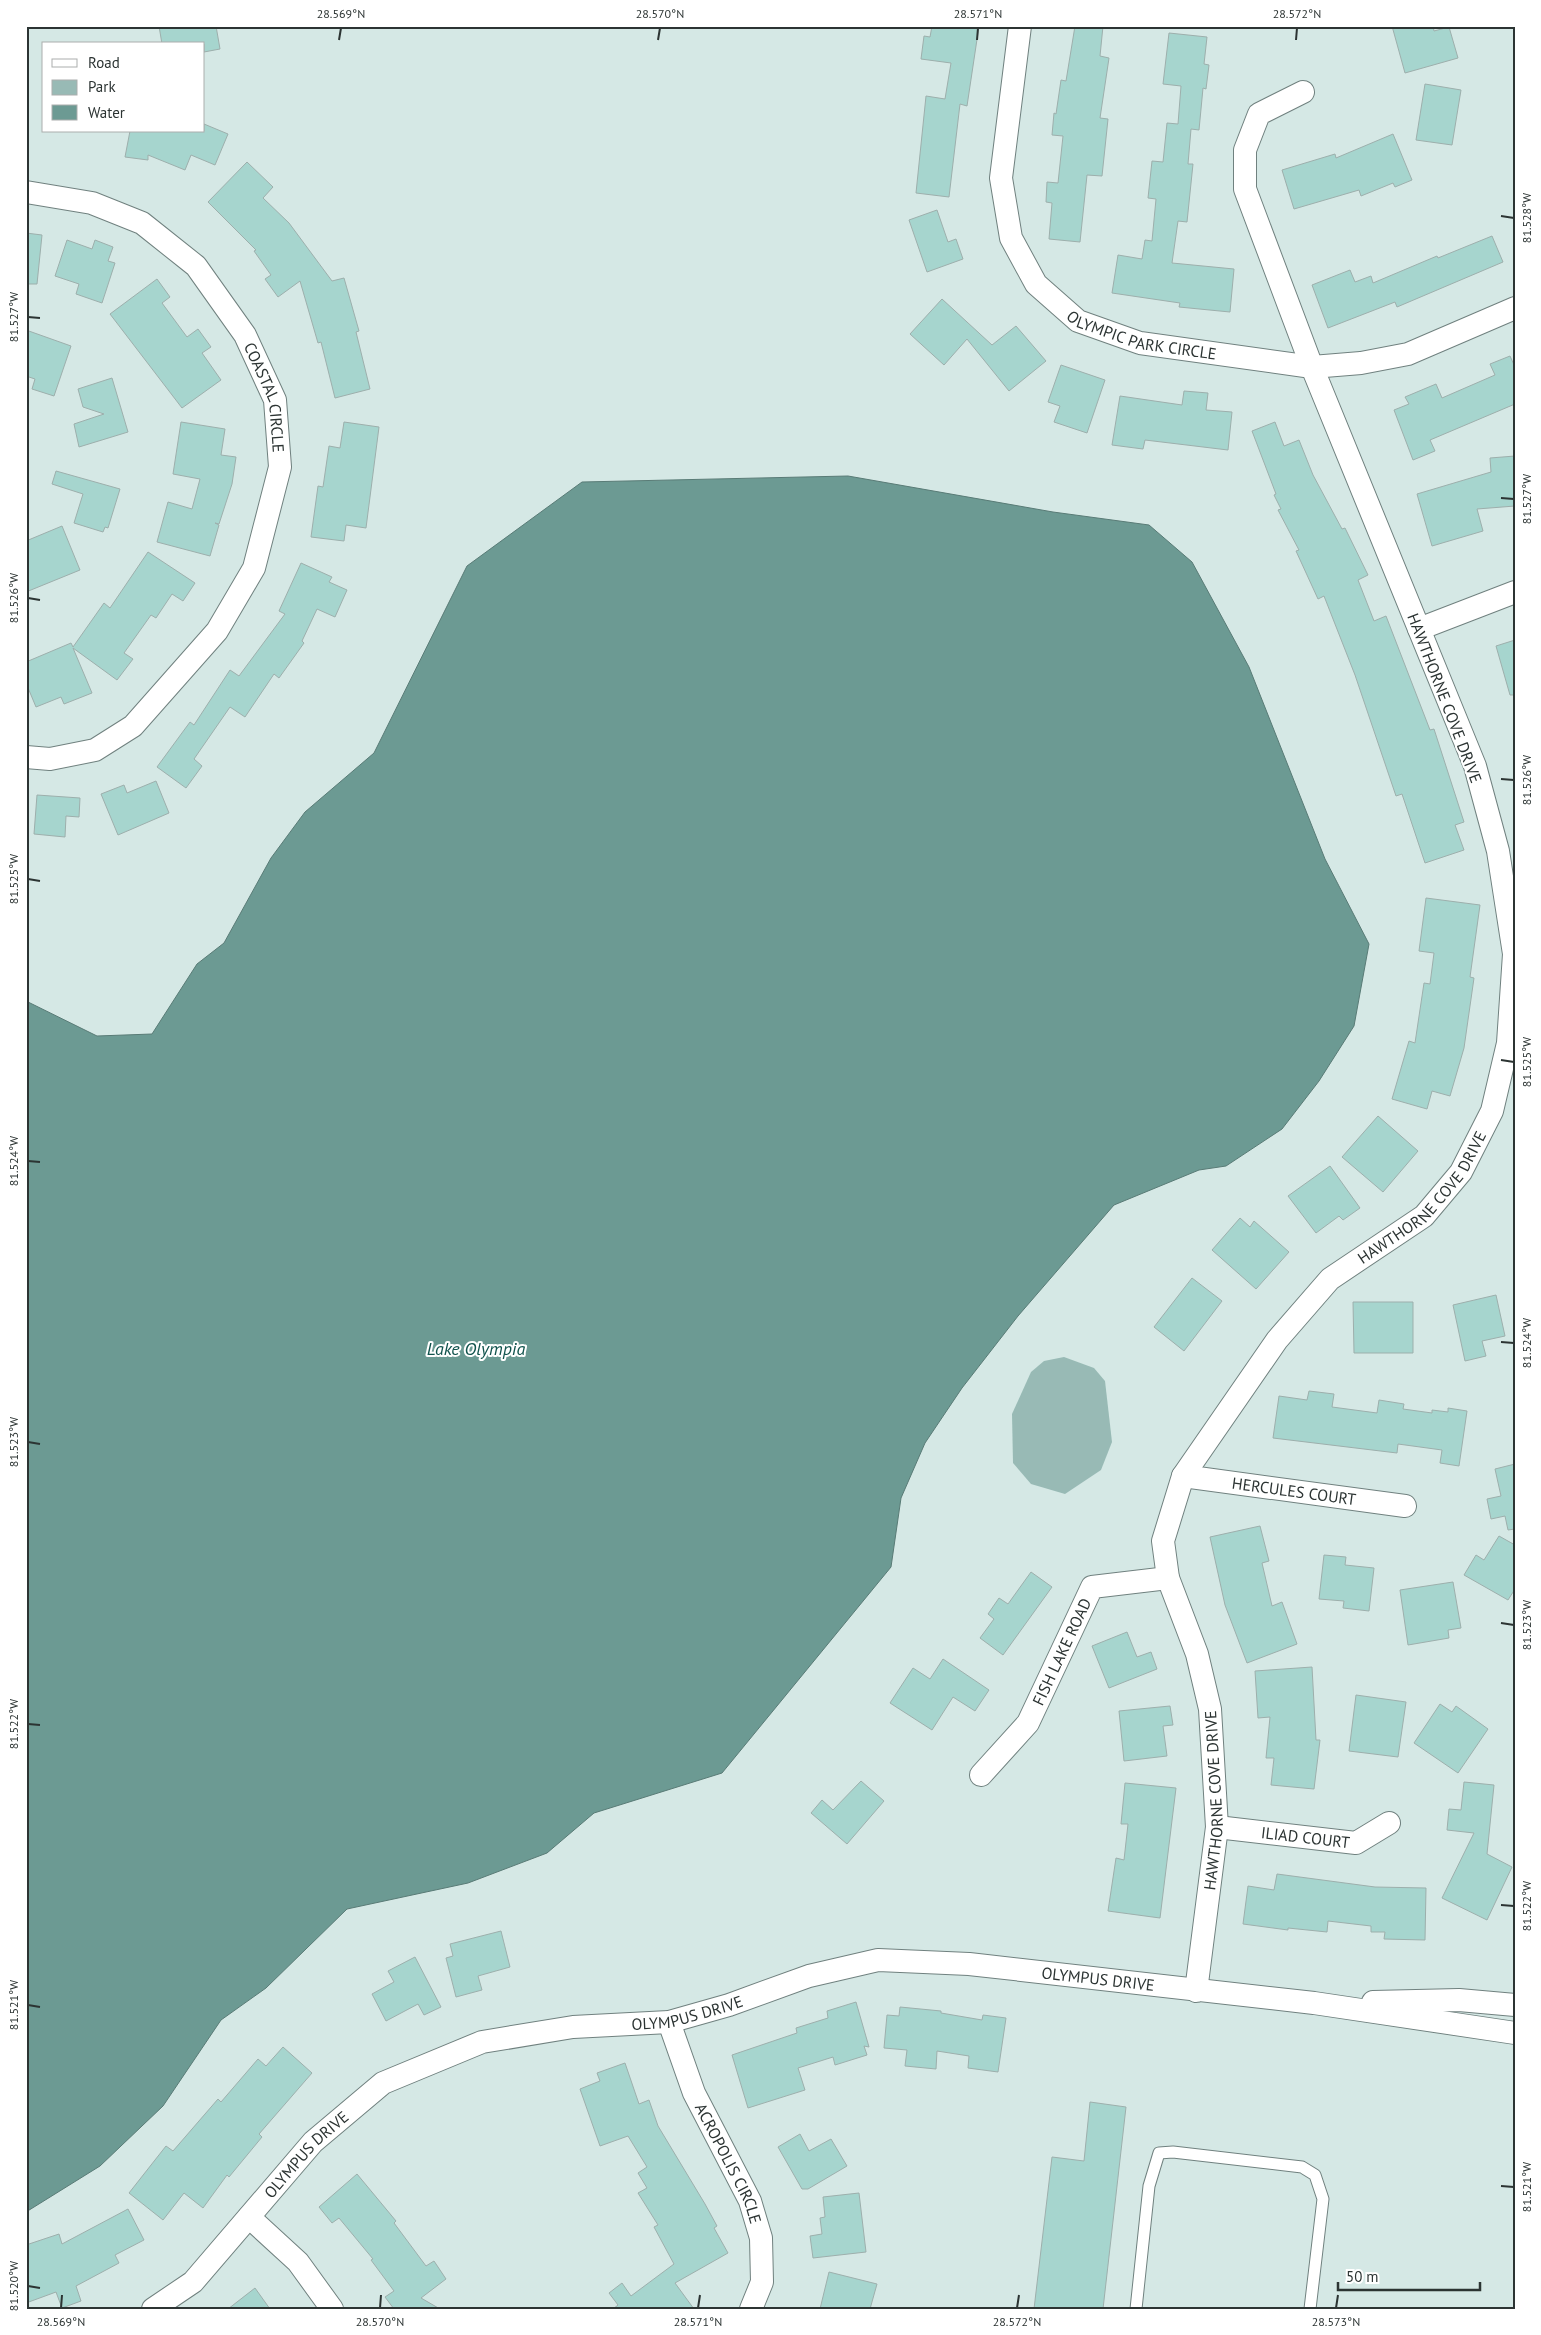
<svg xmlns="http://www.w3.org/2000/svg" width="1541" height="2335" viewBox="0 0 1541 2335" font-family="'PT Sans',sans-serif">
<rect width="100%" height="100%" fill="#d5e8e5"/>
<path fill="#98bab5" d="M1064,1357L1094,1368L1105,1381L1112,1442L1101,1470L1065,1494L1031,1484L1013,1463L1012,1414L1031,1372L1044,1361Z"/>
<path fill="#6c9a93" stroke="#597b76" d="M848,476L1053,512L1149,525L1192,562L1249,667L1325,859L1369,944L1354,1026L1319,1081L1282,1129L1226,1166L1199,1170L1114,1205L1018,1316L962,1388L925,1443L901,1498L891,1567L722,1773L594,1813L547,1853L468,1883L347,1909L266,1988L221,2020L163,2106L100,2166L26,2212V1001L97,1036L152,1034L197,964L224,943L271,858L305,812L374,753L467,566L582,482Z"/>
<path fill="#a6d5ce" stroke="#9dafac" d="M159,26H216L220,49L204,52V44H162Z
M932,26H979L967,106L960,104L949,197L916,193L926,96L945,99L951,63L921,59L924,36L930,37Z
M1075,26H1103L1100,56L1109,58L1100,118L1108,119L1102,176L1087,175L1080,242L1049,239L1052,203L1046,202L1047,182L1058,183L1063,136L1052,135L1054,113L1056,114L1061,80L1066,81Z
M1392,26H1433L1434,31L1449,27L1458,58L1405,73Z
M1169,33L1207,37L1204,64L1209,65L1206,89L1203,88L1199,130L1191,129L1188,164H1193L1187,222L1178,221L1172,263L1234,269L1230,312L1179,307L1180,303L1112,293L1118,255L1142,259L1145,240L1152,241L1156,199L1148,198L1152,161L1163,162L1167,123L1178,124L1181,86L1163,84Z
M1425,84L1461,90L1452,145L1416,140Z
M204,124L228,134L215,165L191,155L185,170L148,155V160L125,157L130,131H204Z
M1393,134L1412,180L1395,187L1393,183L1361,196L1359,190L1294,209L1282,170L1335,154L1336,158Z
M247,162L273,187L263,198L289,223L332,281L344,278L359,331L356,332L370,389L335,398L321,342L318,343L300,281L278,297L265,279L271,275L254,251L256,250L208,202Z
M937,210L948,242L956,239L963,259L927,272L909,220Z
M26,233L42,235L37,284H26Z
M1492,236L1503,262L1397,307L1395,302L1328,328L1312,285L1350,270L1355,282L1371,276L1373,283L1437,256L1438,258Z
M67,240L92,249L95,240L113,247L108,261L115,263L102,303L76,294L79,284L55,276Z
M157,279L170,297L162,303L187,337L198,329L211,347L202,353L221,380L182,408L110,314Z
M942,299L992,345L1016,326L1046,361L1009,391L967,339L944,365L910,334Z
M26,330L71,346L54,396L32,389L35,379L26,376Z
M1510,356L1515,367V404L1430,440L1435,451L1413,460L1394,410L1409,404L1405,397L1436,384L1442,398L1495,375L1490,364Z
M1061,365L1105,380L1087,433L1054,422L1060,406L1048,402Z
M112,378L128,432L79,447L74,424L104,414L83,407L78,389Z
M1184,391L1208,393L1206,410L1232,412L1228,450L1145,440L1143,449L1112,445L1120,396L1182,405Z
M181,422L225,429L221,455L236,457L232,484L219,524L215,523L219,525L210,556L157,542L168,502L192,509L200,479L173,474Z
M344,422L379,427L366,528L346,525L344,541L311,537L318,486L323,487L329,446L340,448Z
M1275,422L1284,446L1299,440L1313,475L1342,529L1345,528L1368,575L1358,580L1374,621L1386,616L1430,730L1434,729L1464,822L1455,825L1464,850L1425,863L1402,794L1396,796L1355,675L1324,596L1318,599L1296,551L1299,550L1278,510L1281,509L1274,495L1276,494L1252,431Z
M1515,456V506L1477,509L1483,531L1432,546L1417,494L1491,472L1490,458Z
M56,471L120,489L108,528L105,527L103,532L74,523L83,494L52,484Z
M62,526L80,570L26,592V541Z
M148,552L195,583L183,601L172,594L156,618L151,615L124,653L133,659L117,680L73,648L92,693L64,704L61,697L36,707L26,683V662L71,643L73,647L104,603L110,608Z
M301,563L332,577L329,582L347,590L335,617L317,609L302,641L304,643L279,678L274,674L245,717L230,707L194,759L202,766L186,788L157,767L190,722L194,725L230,670L239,676L285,614L279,611Z
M1515,640V695H1510L1496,646Z
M156,781L169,813L118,835L101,794L124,785L127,793Z
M37,795L80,798L79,817L66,816L65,837L34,834Z
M1426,898L1480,905L1470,977L1474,978L1464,1048L1450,1096L1432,1091L1427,1109L1392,1099L1409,1041L1415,1043L1424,983L1430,984L1434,953L1419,951Z
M1378,1116L1418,1151L1383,1192L1342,1157Z
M1330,1166L1360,1208L1343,1220L1339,1216L1316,1233L1288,1196Z
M1240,1218L1250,1227L1254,1221L1289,1252L1256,1289L1212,1250Z
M1192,1278L1222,1301L1184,1351L1154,1327Z
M1496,1295L1505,1336L1482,1341L1486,1356L1465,1361L1453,1305Z
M1353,1302H1413V1353H1354Z
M1309,1391L1334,1394L1332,1407L1377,1413L1379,1400L1404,1404L1403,1409L1432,1413V1410L1448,1412V1408L1467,1411L1459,1466L1440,1463L1442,1450L1398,1444L1397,1453L1273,1438L1279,1396L1307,1400Z
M1515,1464V1529L1508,1530L1505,1516L1491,1519L1487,1499L1501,1496L1495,1469Z
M1260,1526L1269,1561L1262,1563L1272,1606L1282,1602L1297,1644L1247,1663L1225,1605L1210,1537Z
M1499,1536L1515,1545V1589L1508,1600L1464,1575L1476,1555L1484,1560Z
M1324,1555L1346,1557L1345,1565L1374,1568L1369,1611L1343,1608L1344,1601L1319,1599Z
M1031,1572L1052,1587L1003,1655L980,1638L994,1619L988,1614L999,1598L1008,1604Z
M1453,1582L1461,1628L1448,1630L1449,1638L1408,1645L1400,1590Z
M1127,1632L1137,1657L1151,1652L1157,1669L1109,1688L1092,1646Z
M943,1659L989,1690L975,1711L953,1697L932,1730L890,1703L913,1668L930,1679Z
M1312,1667L1316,1740H1320L1314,1789L1271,1785L1274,1758H1266L1270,1717L1258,1718L1255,1671Z
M1356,1695L1406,1702L1398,1757L1349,1751Z
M1440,1704L1452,1712L1456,1706L1488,1729L1458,1773L1414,1743Z
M1170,1706L1173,1725L1163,1726L1167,1756L1124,1761L1119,1711Z
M861,1781L884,1801L847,1844L811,1813L822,1800L833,1810Z
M1464,1782L1494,1785L1487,1854L1512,1867L1487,1920L1442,1898L1474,1833L1447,1830L1449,1809L1461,1810Z
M1125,1783L1176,1788L1160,1918L1108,1911L1116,1858L1124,1860L1128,1824H1121Z
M1277,1874L1375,1887L1426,1888L1425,1940L1384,1939L1385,1932H1371V1926L1328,1921L1327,1932L1288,1928V1930L1243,1924L1248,1886L1274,1890Z
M501,1931L510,1967L478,1976L482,1990L456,1997L446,1958L453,1956L450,1944Z
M415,1957L441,2007L424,2015L418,2004L386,2021L372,1994L394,1982L388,1971Z
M856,2002L869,2047L864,2046L867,2055L835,2065L833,2057L798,2068L805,2090L748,2108L732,2055L797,2033L796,2028L828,2018L827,2011Z
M900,2007L941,2011V2013L982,2020L983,2015L1006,2018L998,2072L968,2068L969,2056L937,2051L936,2069L905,2066L907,2050L884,2048L887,2015L899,2016Z
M283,2047L312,2073L259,2134L262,2137L229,2177L227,2175L203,2208L184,2193L163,2220L129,2193L166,2146L173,2151L218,2099L221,2102L258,2059L266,2066Z
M625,2063L639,2104L649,2100L658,2126L705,2204L717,2226L714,2228L728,2253L675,2283L694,2309H613L618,2305L609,2293L622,2283L631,2296L674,2264L654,2227L658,2225L638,2193L647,2188L638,2173L647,2167L628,2136L600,2146L580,2089L600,2081L597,2073Z
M1090,2102L1126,2107L1103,2309H1034L1052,2157L1084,2161Z
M800,2134L809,2151L831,2139L847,2166L808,2189H802L778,2147Z
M357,2174L396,2221L394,2223L426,2266L434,2261L446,2279L421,2298L440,2309H394L385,2297L394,2291L371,2260L373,2259L339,2218L332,2223L319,2207Z
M859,2193L866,2252L813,2258L810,2236L822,2234L820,2218L825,2217L823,2197Z
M128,2209L144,2240L115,2255L119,2263L76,2286L81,2301L62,2308L56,2292L26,2303V2245L59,2234L62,2244Z
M829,2272L877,2284L870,2309H820Z
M255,2288L270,2309H228Z"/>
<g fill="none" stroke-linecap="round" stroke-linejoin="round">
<g stroke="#70817f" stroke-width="13">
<path id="service" d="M1136,2309L1149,2186L1159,2153L1173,2152L1302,2167L1315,2175L1323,2199L1310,2309"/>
</g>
<g stroke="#70817f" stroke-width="24">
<g id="minor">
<path id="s1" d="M1020,26L1001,178L1011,238L1036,284L1078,321L1140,343L1312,367L1361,363L1408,354L1515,308"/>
<path id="s2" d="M26,192L92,203L142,223L196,266L245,335L275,400L280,467L254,568L217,631L133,726L95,750L50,759L26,757"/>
<path d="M1419,629L1515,592"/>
<path id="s3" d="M1183,1476L1405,1506"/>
<path id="s4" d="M981,1775L1028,1723L1092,1587L1168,1578"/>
<path id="s5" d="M1217,1827L1356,1843L1389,1823"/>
<path id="s6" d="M1196,1991L1217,1827L1210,1709L1197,1654L1168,1578L1163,1541L1183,1476L1277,1340L1330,1279L1424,1216L1461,1172L1492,1111L1508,1043L1514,954L1498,851L1475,766L1312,367L1245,189V150L1259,114L1303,92"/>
<path d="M1373,2002L1459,2000L1515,2005"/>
<path id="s7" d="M669,2022L694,2093L750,2201L761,2238L762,2282L751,2309"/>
<path d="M249,2217L298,2262L332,2309"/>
<path id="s8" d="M153,2309L193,2282L313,2142L383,2083L482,2042L573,2027L669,2022L729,2005L809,1976L878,1960L969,1964L1314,2003L1515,2033"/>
</g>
</g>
<use href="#service" stroke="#fff" stroke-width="11"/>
<use href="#minor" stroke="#fff" stroke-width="22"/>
</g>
<path fill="none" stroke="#2c3433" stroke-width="2" d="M339,40L341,28M658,40L660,28M977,40L978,28M1296,40L1297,28M1501,216L1514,218M28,317L40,318M1501,498L1514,499M28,598L40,600M1501,779L1514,780M28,879L40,881M1501,1060L1514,1062M28,1161L40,1162M1501,1342L1514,1343M28,1442L40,1444M1501,1623L1514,1625M28,1724L40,1725M1501,1905L1514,1906M28,2005L40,2007M1501,2186L1514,2187M28,2286L40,2288M61,2308L62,2295M380,2308L381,2295M698,2308L700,2295M1017,2308L1019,2295M1336,2308L1338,2295"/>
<g text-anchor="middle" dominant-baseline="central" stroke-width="4" stroke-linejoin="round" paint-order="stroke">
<g font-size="16" fill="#2c3433" stroke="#fff">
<text stroke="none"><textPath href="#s1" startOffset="388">OLYMPIC PARK CIRCLE</textPath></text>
<text stroke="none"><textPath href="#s2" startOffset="341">COASTAL CIRCLE</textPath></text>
<text transform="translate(1445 698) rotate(69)">HAWTHORNE COVE DRIVE</text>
<text stroke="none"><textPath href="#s6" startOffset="898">HAWTHORNE COVE DRIVE</textPath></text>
<text stroke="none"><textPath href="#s3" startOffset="112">HERCULES COURT</textPath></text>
<text stroke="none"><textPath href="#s4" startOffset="149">FISH LAKE ROAD</textPath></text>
<text stroke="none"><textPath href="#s6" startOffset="192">HAWTHORNE COVE DRIVE</textPath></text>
<text stroke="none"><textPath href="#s5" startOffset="89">ILIAD COURT</textPath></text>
<text stroke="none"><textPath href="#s8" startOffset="1059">OLYMPUS DRIVE</textPath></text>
<text stroke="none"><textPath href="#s8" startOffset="639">OLYMPUS DRIVE</textPath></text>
<text stroke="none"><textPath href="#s8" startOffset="219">OLYMPUS DRIVE</textPath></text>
<text stroke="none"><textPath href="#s7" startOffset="154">ACROPOLIS CIRCLE</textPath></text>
</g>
<g font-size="18" font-style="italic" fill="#11534d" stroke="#fff">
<text x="476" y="1348">Lake Olympia</text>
</g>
</g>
<rect width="1541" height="2335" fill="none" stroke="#ffffff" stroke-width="55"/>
<rect x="42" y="42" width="162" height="90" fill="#ffffff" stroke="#abaead"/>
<rect x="52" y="59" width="25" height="8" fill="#ffffff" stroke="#abaead"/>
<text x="88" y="68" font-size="15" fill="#2c3433">Road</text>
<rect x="52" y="80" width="25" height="15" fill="#98bab5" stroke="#abaead"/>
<text x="88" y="92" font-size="15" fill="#2c3433">Park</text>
<rect x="52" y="105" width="25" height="15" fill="#6c9a93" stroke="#abaead"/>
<text x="88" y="118" font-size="15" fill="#2c3433">Water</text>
<path d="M1338 2282v8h142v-8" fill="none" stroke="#2c3433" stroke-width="2.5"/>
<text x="1346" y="2282" font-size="15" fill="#2c3433" stroke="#ffffff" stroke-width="4" paint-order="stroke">50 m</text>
<rect x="28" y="28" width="1486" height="2280" fill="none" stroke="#2c3433" stroke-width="2"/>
<g font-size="12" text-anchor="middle" fill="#2c3433">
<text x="341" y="18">28.569°N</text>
<text x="660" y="18">28.570°N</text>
<text x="978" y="18">28.571°N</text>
<text x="1297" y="18">28.572°N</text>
<text transform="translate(1527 218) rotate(-90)" y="4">81.528°W</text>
<text transform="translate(14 317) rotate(-90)" y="4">81.527°W</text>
<text transform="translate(1527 499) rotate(-90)" y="4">81.527°W</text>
<text transform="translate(14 598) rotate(-90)" y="4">81.526°W</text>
<text transform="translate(1527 780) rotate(-90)" y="4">81.526°W</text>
<text transform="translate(14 879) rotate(-90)" y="4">81.525°W</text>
<text transform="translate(1527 1062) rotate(-90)" y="4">81.525°W</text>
<text transform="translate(14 1161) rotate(-90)" y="4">81.524°W</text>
<text transform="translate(1527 1343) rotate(-90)" y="4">81.524°W</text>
<text transform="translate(14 1442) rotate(-90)" y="4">81.523°W</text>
<text transform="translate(1527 1625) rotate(-90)" y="4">81.523°W</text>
<text transform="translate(14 1724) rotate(-90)" y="4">81.522°W</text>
<text transform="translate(1527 1906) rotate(-90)" y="4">81.522°W</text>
<text transform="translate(14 2005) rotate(-90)" y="4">81.521°W</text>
<text transform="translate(1527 2187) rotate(-90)" y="4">81.521°W</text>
<text transform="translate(14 2286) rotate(-90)" y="4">81.520°W</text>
<text x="61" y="2326">28.569°N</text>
<text x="380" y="2326">28.570°N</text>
<text x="698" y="2326">28.571°N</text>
<text x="1017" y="2326">28.572°N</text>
<text x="1336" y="2326">28.573°N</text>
</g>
</svg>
